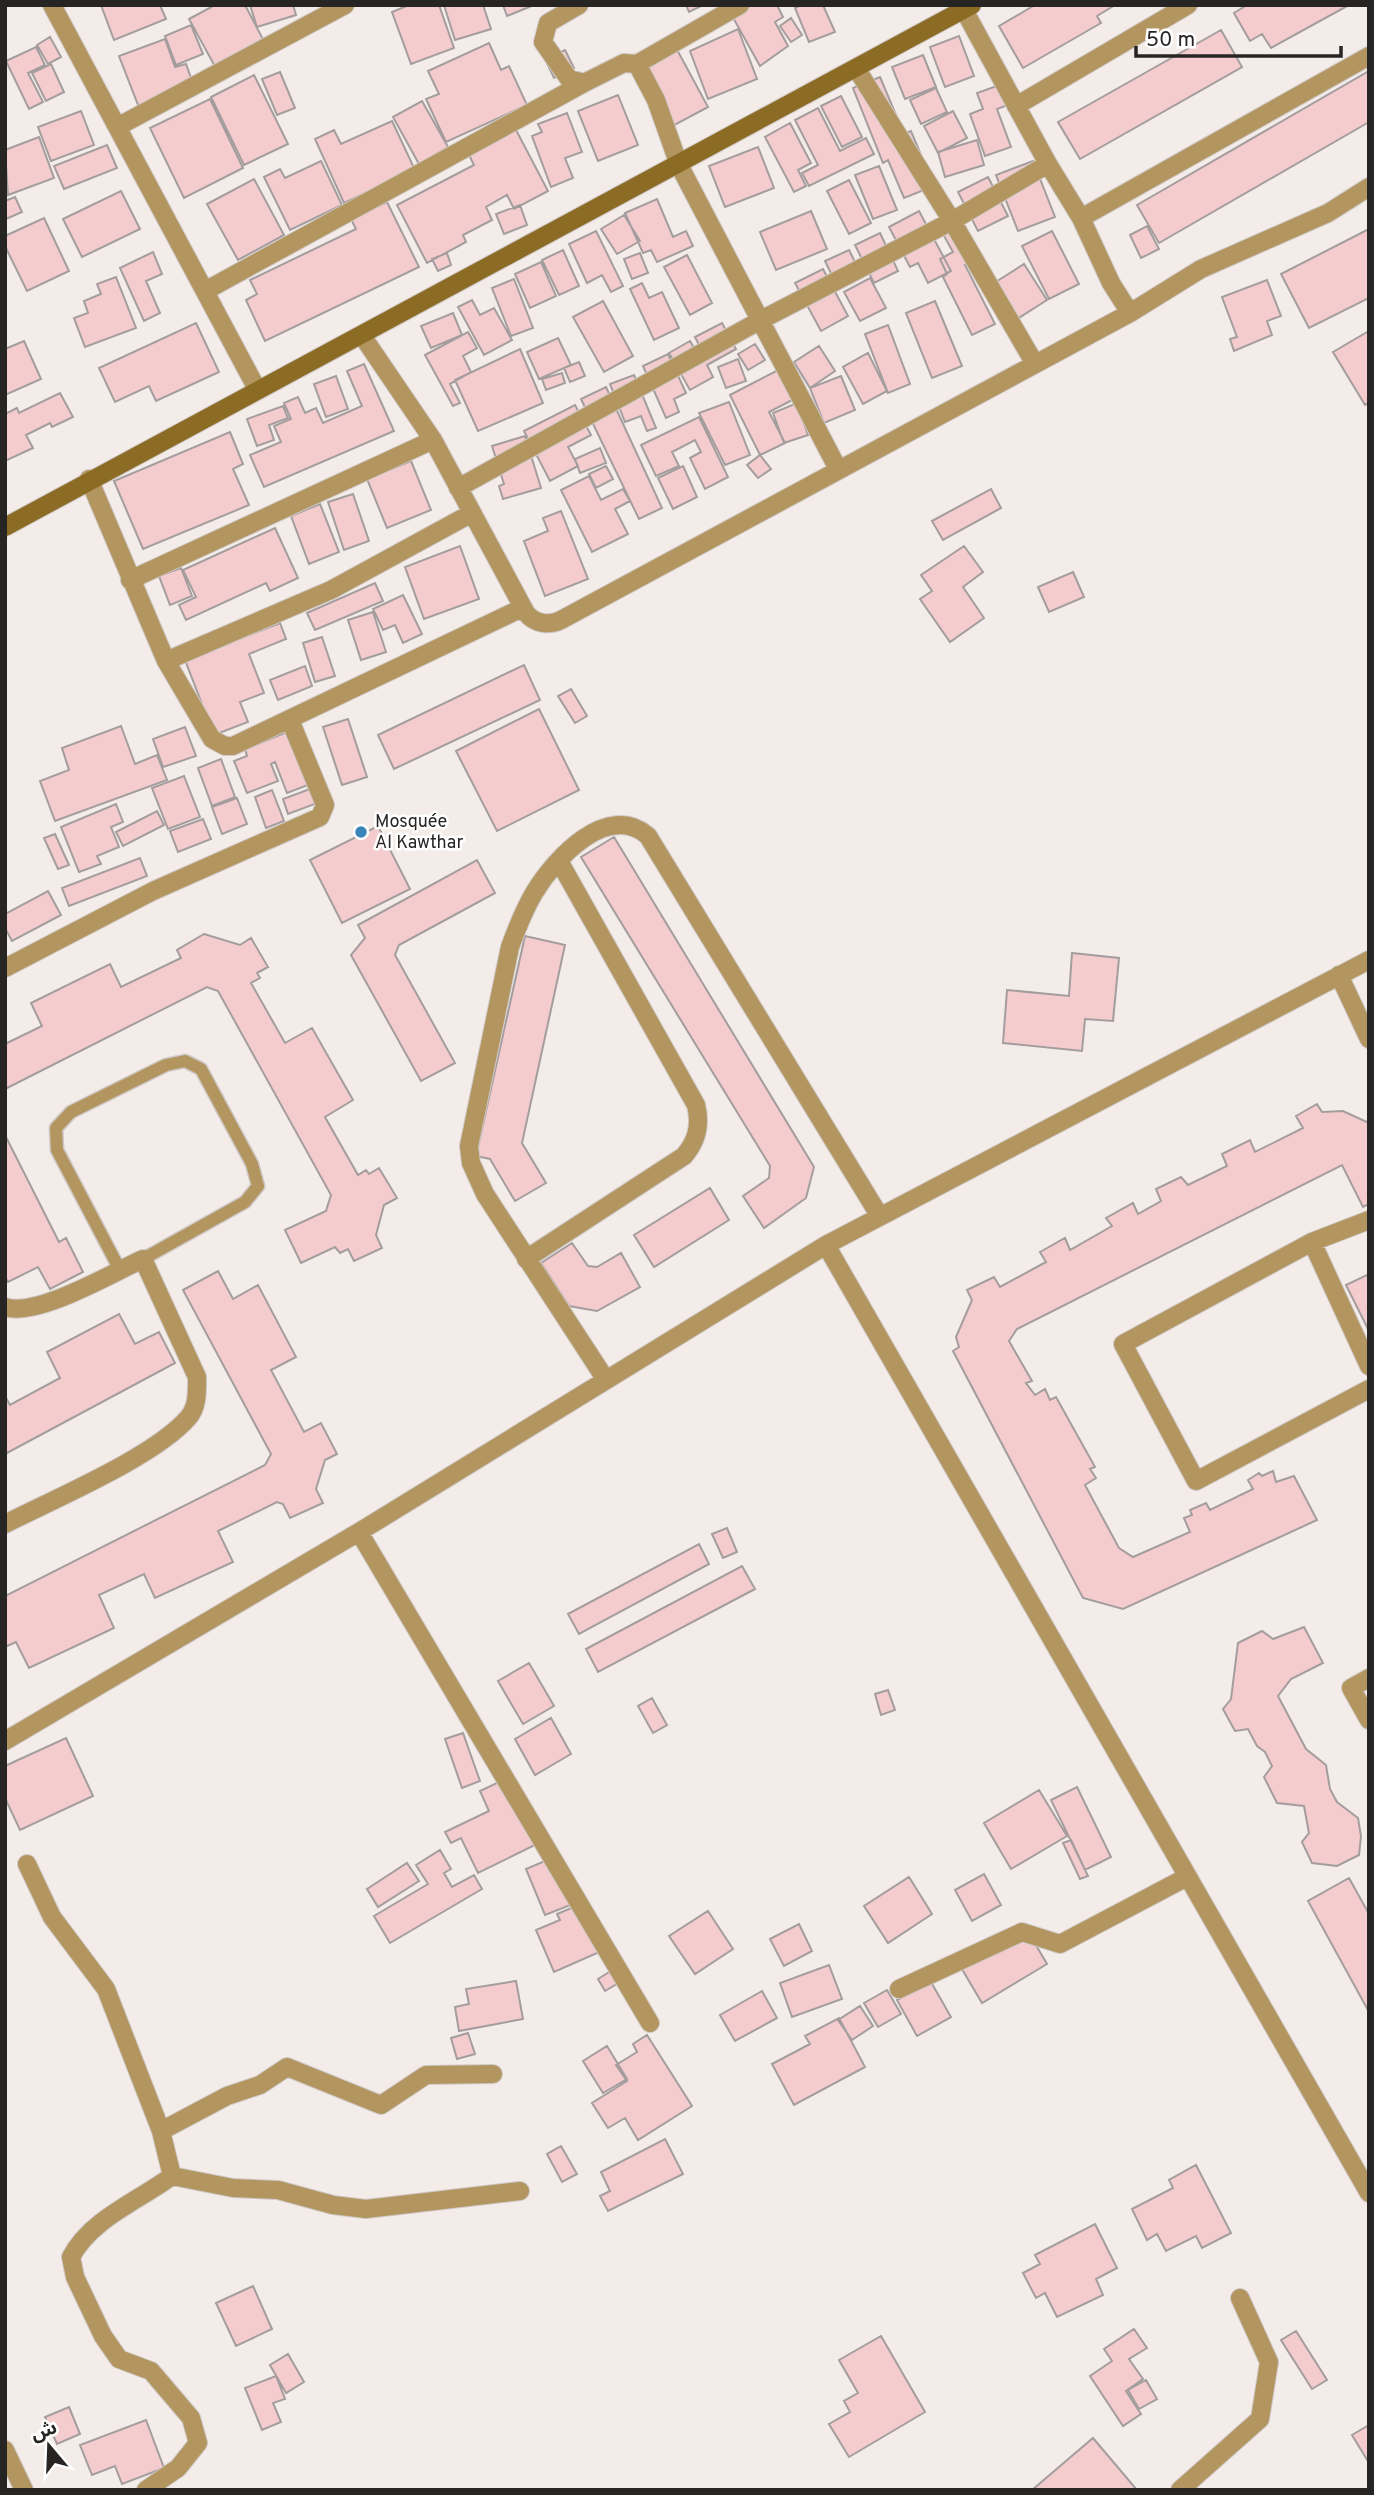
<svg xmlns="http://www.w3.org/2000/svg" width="1374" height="2495" viewBox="0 0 1374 2495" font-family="Overpass,'Noto Sans Arabic',sans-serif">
<rect width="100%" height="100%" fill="#f3ece9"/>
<path fill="#f5ccce" stroke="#a49d9e" stroke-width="2" d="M101,5H160L166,19L114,40Z
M215,5H245L266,45L218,72L189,19Z
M250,5H293L296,15L257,27Z
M409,5H439L454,48L411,64L392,12Z
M444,5H483L491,29L455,40Z
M503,5H534L507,16Z
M686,5H703L689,12Z
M747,5H777L783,17L775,22L788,46L760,66L731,14Z
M801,5H823L835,32L809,42L795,8Z
M1035,5H1115L1097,16L1101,23L1023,68L999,26Z
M1247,5H1349L1271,48L1262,34L1250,41L1234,13Z
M791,18L802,35L791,42L780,26Z
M191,25L203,54L176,65L165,36Z
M738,29L757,79L708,99L690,51Z
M1221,30L1242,67L1080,159L1058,122Z
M959,36L974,76L945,87L930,47Z
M50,37L61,57L48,64L37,45Z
M165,39L175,67L186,64L195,89L140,110L119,56Z
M489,43L501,70L509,66L527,105L446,142L426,99L439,94L428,71Z
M675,46L708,107L667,129L634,69Z
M36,47L45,65L28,73L43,102L29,109L6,61Z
M565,50L574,68L554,78L545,59Z
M923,55L936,87L905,99L892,67Z
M51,64L64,92L46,101L32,73Z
M1369,71V122L1159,243L1137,205Z
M280,72L295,108L277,115L262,79Z
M254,75L288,144L244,165L211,97Z
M880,77L904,134L911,131L934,186L904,198L888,160L883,163L853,88Z
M1005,83L1013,103L997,109L1011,147L985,156L970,114L983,109L977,93Z
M936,88L947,112L921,124L910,100Z
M618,95L638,145L598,161L578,111Z
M841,96L862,137L842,147L821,106Z
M210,99L243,168L184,198L150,128Z
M422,101L448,147L419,164L393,117Z
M818,108L840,151L866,138L874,154L809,186L802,173L818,165L795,120Z
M81,111L94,145L51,161L38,127Z
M953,111L967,138L938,153L924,126Z
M567,113L582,152L565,158L573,178L551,187L532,136L542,132L538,124Z
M392,121L415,170L344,203L315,139L334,130L341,144Z
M790,123L811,163L798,170L806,186L794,192L765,137Z
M515,128L548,191L514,209L507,195L486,207L492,220L463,235L466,242L427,263L397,205L474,165L468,153Z
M39,137L54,178L8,195L5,150Z
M977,140L984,165L945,177L938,152Z
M107,145L117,168L64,189L54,166Z
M758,147L774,188L725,207L709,166Z
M321,161L342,205L290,230L264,177L280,169L285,178Z
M1033,161L1055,217L1018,231L996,175Z
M879,166L897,210L873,219L855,175Z
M988,177L1008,216L978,231L958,192Z
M254,179L284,235L238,260L207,204Z
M849,180L871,223L849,234L827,191Z
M121,191L140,229L82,257L63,219Z
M15,197L22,212L6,219L5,201Z
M657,199L673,237L686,231L693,246L657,262L651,250L643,253L625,213Z
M387,202L419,267L265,341L246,300L257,294L250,280L356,229L351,219Z
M520,205L527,225L504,234L496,214Z
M811,211L827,249L776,270L760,232Z
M919,211L951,271L928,283L918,263L910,267L889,227Z
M624,215L640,241L617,254L601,229Z
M44,218L69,271L27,291L5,246V236Z
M960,225L978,259L965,265L995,324L972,335L943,277L947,274L940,259L953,252L943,234Z
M1147,226L1159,249L1141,258L1130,235Z
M1369,229V298L1309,328L1281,274Z
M596,231L623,286L611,292L602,275L587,283L569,244Z
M1052,231L1079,284L1049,299L1022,246Z
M880,233L898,271L874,283L855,245Z
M563,250L579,286L559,295L542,260Z
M849,250L862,276L838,288L825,261Z
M153,252L162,274L146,281L160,313L144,321L120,268Z
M447,253L451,265L438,271L432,259Z
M640,253L648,273L632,279L624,259Z
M687,255L712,303L690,315L664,267Z
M541,262L556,296L530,308L515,274Z
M1024,264L1047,300L1014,321L991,285Z
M823,269L848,316L821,331L795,283Z
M116,277L136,328L85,347L74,318L88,313L84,301L101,294L97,284Z
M870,278L886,308L860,321L844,292Z
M514,279L533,328L511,336L492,288Z
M1267,280L1281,316L1267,321L1272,335L1234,351L1230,339L1237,337L1222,297Z
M642,283L649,298L662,292L679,328L654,340L630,289Z
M472,300L480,315L494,308L512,340L484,355L458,307Z
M603,301L633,356L604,372L573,317Z
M935,301L962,366L932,378L906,313Z
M453,313L462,335L431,348L421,326Z
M196,323L219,372L156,401L149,386L115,402L99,368Z
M722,323L736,349L707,365L713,377L690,390L677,367L703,353L695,337Z
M888,325L910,384L888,393L865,334Z
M1369,331V403L1365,405L1333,352Z
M468,332L477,348L463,356L471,372L450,384L460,403L453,406L425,355Z
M558,338L571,365L539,379L527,352Z
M24,341L41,379L5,395V349Z
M690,341L697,353L676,365L669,353Z
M755,344L765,360L748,370L738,354Z
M819,346L835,371L810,388L794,362Z
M520,349L543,403L478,431L455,380Z
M868,353L887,391L863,404L843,367Z
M668,354L686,393L674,399L679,412L666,418L643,366Z
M738,359L746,381L726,388L718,367Z
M579,362L585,376L570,382L564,368Z
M364,364L394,431L264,487L250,455L281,442L274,426L291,419L284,403L298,397L305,413L316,408L323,423L362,406L347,371Z
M782,368L798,397L769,412L785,443L760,455L730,395Z
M562,373L565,383L546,390L542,379Z
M634,375L656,428L647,431L641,416L625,422L610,384Z
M336,376L348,409L326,417L314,384Z
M841,376L855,410L824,423L810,388Z
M606,387L662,508L639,519L581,399Z
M60,393L73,417L52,427L50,423L26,435L33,448L5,461V414L17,408L19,413Z
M729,402L750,455L725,465L699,413Z
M797,403L808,435L784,443L773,413Z
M575,405L591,435L568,447L578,466L550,481L524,431Z
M283,406L288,418L269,425L274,440L257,446L247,419Z
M699,417L728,477L705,489L690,458L701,452L695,440L672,452L679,466L656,476L641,445Z
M230,432L243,464L233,469L249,505L143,549L114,481Z
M525,436L541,488L503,499L499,486L504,484L492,446Z
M600,448L606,463L580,473L575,459Z
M760,455L771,469L758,478L747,465Z
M411,461L431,510L387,528L367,479Z
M606,466L613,479L596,488L589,474Z
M683,466L697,497L673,509L658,478Z
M589,476L601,500L623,489L630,501L615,509L628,534L592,552L561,490Z
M991,489L1001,508L943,540L932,521Z
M353,494L369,541L344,550L328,502Z
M320,504L339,552L309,564L291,516Z
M561,511L588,579L545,596L524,541L548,531L543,518Z
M275,528L298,578L270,591L266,583L186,620L179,605L196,597L183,570Z
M460,546L479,599L424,619L405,567Z
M964,546L983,572L963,587L984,618L950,642L920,599L932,591L921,575Z
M181,568L192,596L170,605L159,576Z
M1073,572L1084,597L1049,612L1038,587Z
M375,583L383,601L315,630L307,613Z
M403,595L422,634L403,643L395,625L383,630L373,609Z
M373,612L386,652L361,660L348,620Z
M280,623L286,639L249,654L264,693L240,702L248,722L214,735L185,660Z
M322,637L335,676L315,682L303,643Z
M524,665L540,700L394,769L378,735Z
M305,666L312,686L278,700L270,680Z
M571,689L587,716L575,723L558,696Z
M539,709L579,790L497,831L456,751Z
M348,719L367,777L342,785L323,727Z
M121,726L135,764L157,755L167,780L55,821L40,781L69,770L62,748Z
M185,727L196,756L163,767L153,739Z
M292,730L313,783L287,793L275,762L271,764L278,781L247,793L234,761L247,756L245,749Z
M221,759L235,797L212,806L198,768Z
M184,776L200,817L168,829L152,788Z
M315,787L320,802L288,814L283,799Z
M272,790L284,821L266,828L255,797Z
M237,798L247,824L222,834L212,807Z
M116,804L123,822L111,827L119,847L97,856L101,864L79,872L61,827Z
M157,811L164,825L123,846L116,832Z
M203,819L211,839L178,852L170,831Z
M378,826L410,889L342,923L310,860Z
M55,834L69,865L58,869L44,838Z
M614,837L814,1167L806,1198L764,1228L743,1196L769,1178L770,1166L581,857Z
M140,858L147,876L69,906L62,888Z
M477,860L495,893L399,945L395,955L455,1063L421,1081L351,955L365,938L358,925Z
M48,891L61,915L12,941L5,928V914Z
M204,934L240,945L251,938L268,967L257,973L260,978L251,983L285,1043L312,1028L353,1100L325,1117L358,1175L366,1170L369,1174L379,1168L397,1198L384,1205L376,1235L382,1248L354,1261L348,1249L340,1253L335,1247L301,1263L285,1230L326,1211L331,1195L218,991L207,987L5,1089V1044L42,1026L31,1003L110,964L121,987L181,958L177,950Z
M525,936L565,945L522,1143L546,1183L515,1201L490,1159L476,1156Z
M1072,953L1119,958L1113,1021L1085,1019L1082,1051L1003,1043L1007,990L1069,996Z
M1317,1104L1322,1112L1343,1111L1369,1123V1204L1363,1207L1342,1165L1017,1329L1009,1341L1032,1381L1026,1383L1035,1395L1045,1389L1050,1400L1056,1397L1095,1467L1090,1469L1096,1478L1085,1485L1119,1548L1133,1557L1190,1532L1184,1518L1192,1515L1190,1510L1206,1503L1210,1510L1253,1489L1248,1480L1259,1473L1262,1476L1273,1471L1276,1482L1294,1476L1317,1520L1123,1609L1083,1598L953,1351L959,1347L956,1337L972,1300L967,1290L994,1277L1000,1287L1046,1262L1040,1252L1065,1238L1070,1250L1112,1226L1106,1218L1133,1203L1138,1214L1161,1201L1156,1189L1181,1177L1188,1185L1227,1166L1222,1154L1250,1140L1255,1152L1303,1128L1296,1116Z
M5,1135L59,1242L66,1238L83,1272L50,1289L38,1267L8,1282L5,1277Z
M710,1188L729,1220L654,1267L634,1235Z
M572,1243L588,1266L597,1267L621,1253L640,1287L597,1311L569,1306L541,1263Z
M218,1271L233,1299L258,1285L296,1357L271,1370L304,1432L321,1423L337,1454L325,1460L316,1489L323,1503L290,1518L283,1504L277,1502L218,1531L233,1562L155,1598L144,1574L99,1595L114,1628L29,1668L16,1642L5,1647V1596L265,1465L271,1454L183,1290Z
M1369,1274V1331L1346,1285Z
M119,1314L135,1344L159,1332L175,1363L5,1454V1396L10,1405L60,1378L47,1352Z
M727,1528L737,1552L723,1558L712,1534Z
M699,1544L709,1564L579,1634L568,1614Z
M742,1566L755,1589L598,1672L586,1649Z
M1304,1627L1323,1663L1291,1679L1278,1696L1306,1749L1326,1765L1330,1789L1337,1802L1358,1818L1361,1836L1359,1855L1337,1866L1312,1863L1302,1842L1309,1833L1304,1806L1277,1803L1264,1777L1272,1766L1265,1752L1257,1746L1248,1729L1235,1731L1223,1709L1231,1699L1238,1643L1262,1631L1273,1639Z
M529,1663L554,1706L523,1724L498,1681Z
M888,1690L895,1710L881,1715L875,1694Z
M652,1698L667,1725L653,1733L638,1706Z
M551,1718L571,1754L535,1775L515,1739Z
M463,1733L480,1781L462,1788L445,1739Z
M66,1738L93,1796L20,1830L5,1798V1766Z
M512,1776L543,1841L478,1873L461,1838L451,1843L445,1832L489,1811L480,1791Z
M1077,1787L1111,1857L1085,1870L1051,1800Z
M1039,1790L1067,1836L1011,1869L984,1823Z
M1071,1840L1088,1876L1080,1879L1063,1843Z
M440,1850L451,1869L444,1873L452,1887L474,1875L482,1889L390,1943L374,1916L428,1884L416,1865Z
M559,1855L578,1902L545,1915L526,1869Z
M407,1863L419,1881L378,1907L367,1889Z
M984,1874L1001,1905L972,1921L955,1890Z
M909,1877L932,1914L888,1943L864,1906Z
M1349,1878L1369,1914V2012L1308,1901Z
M583,1903L604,1950L554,1972L536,1930L560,1920L557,1914Z
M708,1911L733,1949L695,1974L669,1936Z
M799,1924L812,1951L784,1966L770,1939Z
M1024,1925L1047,1964L982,2003L959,1964Z
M829,1965L842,1999L792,2017L780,1983Z
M614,1969L622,1981L605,1991L598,1979Z
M516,1981L523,2019L459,2031L455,2007L469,2004L466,1989Z
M931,1982L951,2017L917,2036L897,2000Z
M887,1990L901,2014L878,2027L864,2003Z
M762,1991L777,2018L735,2041L720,2015Z
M860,2006L873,2026L852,2040L838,2020Z
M839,2018L865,2067L794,2105L772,2064L810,2044L805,2036Z
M468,2033L475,2054L457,2059L451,2038Z
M647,2035L692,2106L638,2140L625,2118L608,2128L592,2103L627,2081L616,2065L637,2052L633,2044Z
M607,2046L627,2079L603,2093L583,2061Z
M665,2139L683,2174L608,2211L600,2196L610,2191L601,2172Z
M561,2146L577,2174L562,2182L547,2154Z
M1196,2165L1231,2233L1202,2248L1196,2236L1166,2251L1157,2234L1147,2240L1132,2209L1173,2188L1169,2180Z
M1095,2224L1117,2268L1096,2279L1103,2295L1057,2317L1045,2293L1036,2298L1023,2273L1040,2264L1035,2255Z
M253,2286L272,2329L236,2346L216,2303Z
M1134,2329L1147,2348L1129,2359L1143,2379L1126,2391L1141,2414L1123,2426L1090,2376L1112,2361L1104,2349Z
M1296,2331L1327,2380L1312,2389L1281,2340Z
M881,2336L925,2412L849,2457L829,2424L850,2412L844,2401L858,2393L839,2360Z
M288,2354L304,2382L286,2393L270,2365Z
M276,2376L285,2399L273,2403L281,2422L262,2430L245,2388Z
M1146,2380L1157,2399L1139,2409L1128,2390Z
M69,2407L80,2434L57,2444L45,2417Z
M146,2420L164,2468L122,2484L115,2466L92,2475L80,2445Z
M1369,2425V2463L1352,2435Z
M1093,2438L1137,2490H1032Z"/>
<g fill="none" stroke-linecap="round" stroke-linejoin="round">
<g stroke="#cec8c6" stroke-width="15">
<path id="lane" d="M120,1270L57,1150L56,1128L71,1112L166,1065L185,1061L201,1069L252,1164L258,1186L245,1202L143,1259"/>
</g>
<g stroke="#cec8c6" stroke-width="20">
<path id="street" d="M52,5L257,389
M579,5L548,23L543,42L569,79L584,83L624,63L637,64L656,100L679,165L838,469
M964,10L1048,164L1081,218L1111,283L1130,313L1201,269L1328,213L1369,187
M637,64L740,5
M856,68L952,221L1035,364
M1016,106L1188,5
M117,127L345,5
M1081,218L1369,56
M205,291L584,83
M363,337L433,440L526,613C535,624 549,626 561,620L1130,313
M89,479L166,661L212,739L225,746H233L522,608
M458,488L759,321L952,221L1048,164
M130,580L433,440
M166,661L331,590L472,513
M5,968L153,891L320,817L325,805L290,720
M1339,975L1369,1039
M1312,1242L1369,1220
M826,1245L1369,2193
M526,1259L684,1156C697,1141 701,1125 696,1105L559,861
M5,1307C36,1318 112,1273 143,1259L197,1377C197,1391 198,1407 188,1418C154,1457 54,1499 5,1524
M1369,1366L1312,1242L1123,1344L1196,1481L1369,1389
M606,1380L485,1194L471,1163L469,1146L510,947C517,928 524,910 534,893C555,858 608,801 648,836L879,1215
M359,1532L650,2023
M1369,1678L1351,1688L1369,1720
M5,1741L359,1532L826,1245L1369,960
M27,1864L52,1917L106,1989L161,2131L172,2176C138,2201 91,2219 71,2257L75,2277L103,2336L119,2359L151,2371L191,2418L198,2443L178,2468L146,2490
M899,1989L1022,1932L1060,1944L1187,1877
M161,2131L227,2096L260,2085L287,2067L381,2105L426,2075L493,2074
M172,2176L233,2188L278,2190L333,2205L366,2209L520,2191
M5,2450L24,2490
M1180,2490L1260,2419L1269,2362L1240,2298"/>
</g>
<g stroke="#cec8c6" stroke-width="20">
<path id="secondary" d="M5,527L972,5"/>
</g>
<use href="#lane" stroke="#b2955f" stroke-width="12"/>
<use href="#street" stroke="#b2955f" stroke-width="18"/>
<use href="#secondary" stroke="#8c6b24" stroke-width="18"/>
</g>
<circle fill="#3886b9" stroke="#fff" stroke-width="2.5" cx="361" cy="832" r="7"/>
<g text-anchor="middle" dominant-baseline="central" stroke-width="5" stroke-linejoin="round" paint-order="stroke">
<g font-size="18" fill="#272524" stroke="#fff" text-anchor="start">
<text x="375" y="822">Mosquée<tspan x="375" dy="21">Al Kawthar</tspan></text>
</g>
</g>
<rect width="1374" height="2495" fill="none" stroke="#272524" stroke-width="14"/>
<g transform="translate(49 2446) rotate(341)" stroke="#ffffff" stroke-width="5" paint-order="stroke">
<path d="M0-5L12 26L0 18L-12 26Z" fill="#272524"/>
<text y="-10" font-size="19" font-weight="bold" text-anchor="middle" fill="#272524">ش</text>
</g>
<path d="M1136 46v10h205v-10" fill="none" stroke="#272524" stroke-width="3.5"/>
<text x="1146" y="46" font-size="21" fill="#272524" stroke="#ffffff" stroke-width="5" paint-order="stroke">50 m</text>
</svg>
